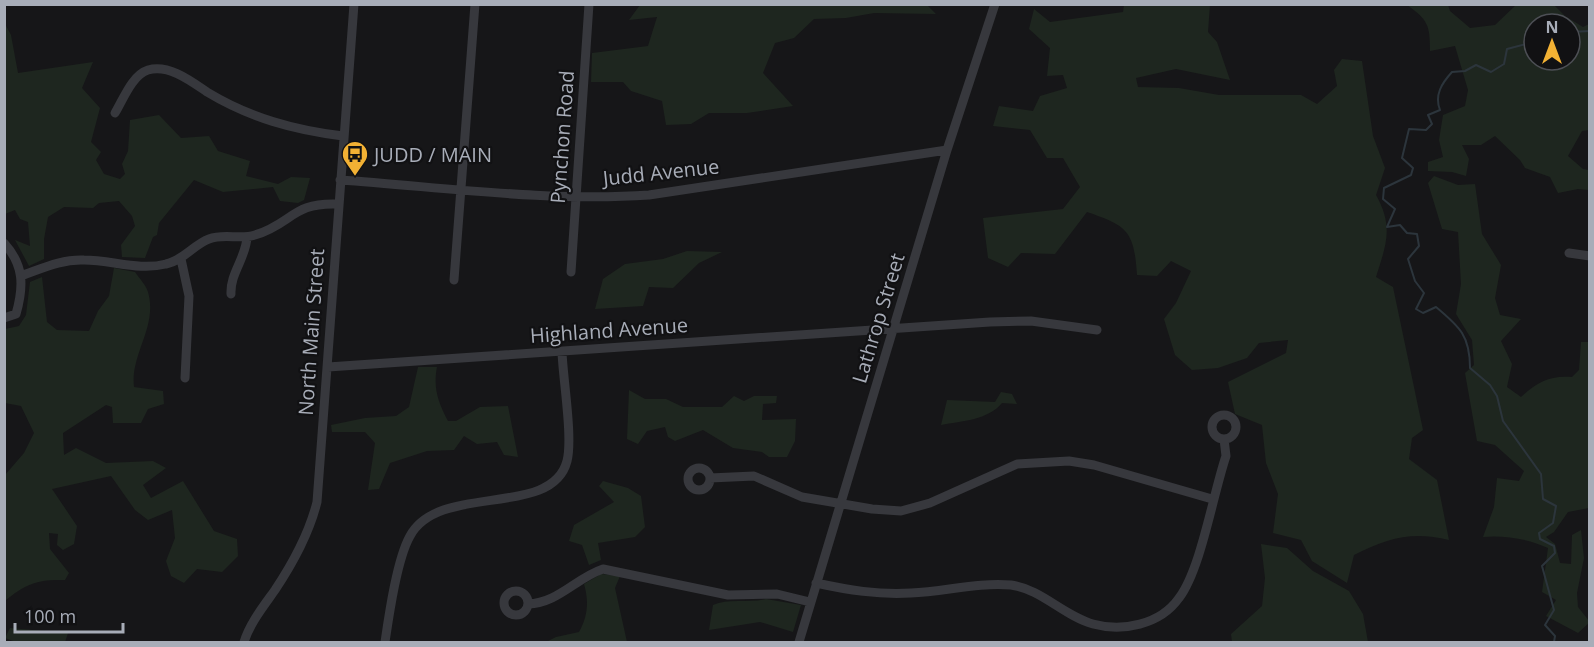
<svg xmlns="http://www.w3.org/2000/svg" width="1594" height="647" viewBox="0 0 1594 647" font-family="'Open Sans',sans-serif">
<rect width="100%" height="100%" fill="#161618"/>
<path fill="#1e261f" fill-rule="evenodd" d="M1517,4L1554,5L1565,16L1583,27L1589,24V130L1582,131L1568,156L1583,169L1589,170V190L1578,189L1558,193L1550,177L1525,168L1520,160L1495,136L1481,145H1462L1469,159L1466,176L1452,172L1428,171V162L1443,157L1439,140L1443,115L1465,106L1468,90L1455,46L1430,51C1430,25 1428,20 1407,5H1448L1450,11L1470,28L1495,25ZM1534,24H1570V60H1534Z
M927,5L936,14L874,13L846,18L814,19L794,38L775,43L763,73L793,106L747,113H709L691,124L666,125L662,101L631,91L623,82H591L592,53L648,46L657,17L629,20L640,5Z
M1124,5H1210L1208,32L1217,42L1230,80L1176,69L1136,78L1138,87L1179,88L1219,95H1301L1317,104L1337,86L1334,70L1342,59L1362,61L1373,136L1385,168L1376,195C1394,227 1386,245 1376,277L1393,287L1423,430L1412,438L1409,459L1437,480L1449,540C1412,531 1388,538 1354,555L1347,583L1312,561L1301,540L1273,533L1278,494L1266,463L1262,425L1235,414L1228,382L1286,353L1288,340L1259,343L1247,358L1218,368L1192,370L1175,355L1164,319L1176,303L1191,271L1171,261L1157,276L1137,275C1134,231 1128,226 1087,212L1055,254L1021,253L1008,267L988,258L983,218L1063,209L1080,187L1063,158H1047L1030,130L993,126L999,106L1033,111L1040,96L1067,88L1063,75L1047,76L1050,48L1029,29L1034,9L1050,22L1123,12Z
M5,24L11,35L18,73L93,62L82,88L100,108L91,142L101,152L96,160L104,174L120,179L125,174L122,164L128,151L130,120L159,115L181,138L209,136L218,151L250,161L246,176L278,184L291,177L310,178L304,200L298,203L280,201L273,187L223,192L194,180L159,223L157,235L153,237L145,258L122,257L121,245L135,226L132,216L119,201L99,203L93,208L64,207L48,217L44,239V259L29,266L15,240L30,246L28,222L20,219L15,210L5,214Z
M1434,176L1458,185L1475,184L1482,234L1501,265L1495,298L1500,315L1521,319L1501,341L1512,364L1507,387L1521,397C1537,382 1550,375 1572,377L1579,370L1581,342H1589V508L1568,512L1554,532L1546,537L1555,544L1560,563L1571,564L1572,535L1581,530L1584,558L1577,593L1578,607L1590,622L1578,633L1546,616L1556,600L1542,592L1548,548C1529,539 1504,535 1483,537L1494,507L1497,478L1519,481L1524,471L1495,445L1477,441L1465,373L1474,365L1472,340L1456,314L1461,284L1458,232L1442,229L1428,183Z
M687,251L722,252L699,263L673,288L649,287L643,306L595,309L603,279L625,264L663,259Z
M114,268L135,272C139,278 146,285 148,292C158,327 130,354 134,387L163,391L164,404L148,409L141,423H113L112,407L106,405L63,433L64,455L76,448L106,463L153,461L166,468L143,485L151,498L183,481L214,531L237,539L238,556L222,572L197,569L184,583L171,576L166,561L175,538L172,510L148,520L135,510L111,476L52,489L77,526L74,544L63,550L57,545L58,534L49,533L50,549L69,573L65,580C38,579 25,584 5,601V475L24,453L34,433L21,406L5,403V329L19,326L26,315L30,282L42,277L47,322L57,330L89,331L98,311L109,296Z
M418,367H437C433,388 438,402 448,421H456L480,407L508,406L518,457L504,455L497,442L477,444L464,436L454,450L427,451L390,463L379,489L368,490L375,443L365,432H332L331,425L365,418L396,416L409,407Z
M629,390L645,399H666L683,407H722L734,396L744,401L754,396H777L776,403L763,404L762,420L796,419L795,441L787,457H769L762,452L733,448L703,430L675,441L668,437L665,427L647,431L638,444L627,439Z
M1001,392L1012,394L1017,404L1002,403C988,420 962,421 941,425L947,400L995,402Z
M603,481L628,488L641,496L645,527L635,537L598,543L601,560L589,565L582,545L569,541L574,525L614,502L599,486Z
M1261,544L1287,548L1313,571L1349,591L1363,614L1368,642H1232L1231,634L1262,606L1265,578Z
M601,574L620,576L615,588L627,642H546L556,637L579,632C588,616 589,601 584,584Z
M766,599L801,605L793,632L760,622L709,630L713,605C728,598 749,603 766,599Z
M10,628L68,633L65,642H16L5,638Z"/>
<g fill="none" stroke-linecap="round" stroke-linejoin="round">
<path stroke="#2c353c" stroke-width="2" d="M1570,32L1590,31
M1534,42L1507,49L1504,64L1491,72L1476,65L1465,71L1452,72C1442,83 1434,95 1440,110L1428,115L1432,124L1426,130L1409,129L1402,158L1413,168L1411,175L1384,188L1383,199L1395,209L1387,227L1400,225L1407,233L1417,234L1419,246L1408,259L1415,281L1424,293L1416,309L1423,313L1436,307C1460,327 1470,336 1470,368L1490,385L1497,396L1503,421L1541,474L1543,499L1556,506L1553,523L1539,533L1540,539L1554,546L1555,553L1542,566L1554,610L1545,625L1555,636L1554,642"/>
<path stroke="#37383d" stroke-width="9" d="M115,113C123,100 132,75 148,70C169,64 191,81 207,92C250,118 294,130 343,136
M340,180C442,187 547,202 649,195L947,150
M4,243C24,265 24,286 16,314L4,318
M1569,253L1590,256
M181,259L189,296L185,378
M571,272L589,4
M23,275C43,268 62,259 84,260C112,260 139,271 166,264C184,260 193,245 209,239C224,233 240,240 255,235C292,224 292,202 338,204
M454,280L475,4
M231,294C230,273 246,258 247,237
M328,367L990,322L1031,321L1097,330
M1212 427a12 12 0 1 1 24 0a12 12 0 1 1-24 0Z
M688 479a11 11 0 1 1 22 0a11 11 0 1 1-22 0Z
M710,478L754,476L802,497L872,509L901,511L930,503L1017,464L1069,461L1094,465L1212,499
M816,583C848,590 878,595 911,593C944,592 977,582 1011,585C1041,589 1064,616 1093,624C1122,632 1160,625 1179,598C1201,569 1213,494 1226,456L1224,439
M504 603a12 12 0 1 1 24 0a12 12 0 1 1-24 0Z
M528,604C558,603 576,578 603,569L728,595L777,594L810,602
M244,642C250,623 263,607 275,590C293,563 309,534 317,502L354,4
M385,642C389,615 397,559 410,536C439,482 552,519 567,461C573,438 563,379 562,352
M799,642L947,150L995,4"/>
</g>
<defs>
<g id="bus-pin" transform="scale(1.35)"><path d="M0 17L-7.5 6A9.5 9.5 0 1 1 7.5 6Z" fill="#f2b134" stroke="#111113"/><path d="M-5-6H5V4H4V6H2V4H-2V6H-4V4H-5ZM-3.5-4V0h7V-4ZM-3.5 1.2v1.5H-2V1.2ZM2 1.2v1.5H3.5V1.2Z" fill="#111"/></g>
</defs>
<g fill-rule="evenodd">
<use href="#bus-pin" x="355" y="154"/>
</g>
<g text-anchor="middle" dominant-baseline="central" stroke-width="4.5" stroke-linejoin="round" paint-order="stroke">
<g font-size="20" fill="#a8adb8" stroke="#111113">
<text transform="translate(562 137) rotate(-86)">Pynchon Road</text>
<text transform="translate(661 172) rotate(-6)">Judd Avenue</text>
<text transform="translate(878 318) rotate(-73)">Lathrop Street</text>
<text transform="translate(609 330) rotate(-4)">Highland Avenue</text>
<text transform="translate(311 332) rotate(-86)">North Main Street</text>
</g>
<g font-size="20" fill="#a8adb8" stroke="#111113" text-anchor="start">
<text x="374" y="154">JUDD / MAIN</text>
</g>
</g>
<rect width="1594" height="647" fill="none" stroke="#a8adb8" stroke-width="12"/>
<g transform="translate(1552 42)"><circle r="28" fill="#111113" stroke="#4d4f55" stroke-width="1.5"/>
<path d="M0-4.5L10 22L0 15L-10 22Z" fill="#f2b134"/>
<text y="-9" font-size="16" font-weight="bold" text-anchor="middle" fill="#a8adb8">N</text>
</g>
<path d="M15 623v9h108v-9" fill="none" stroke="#a8adb8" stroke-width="3"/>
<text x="24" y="623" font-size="18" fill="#a8adb8" stroke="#111113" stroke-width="4.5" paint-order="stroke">100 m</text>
</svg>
